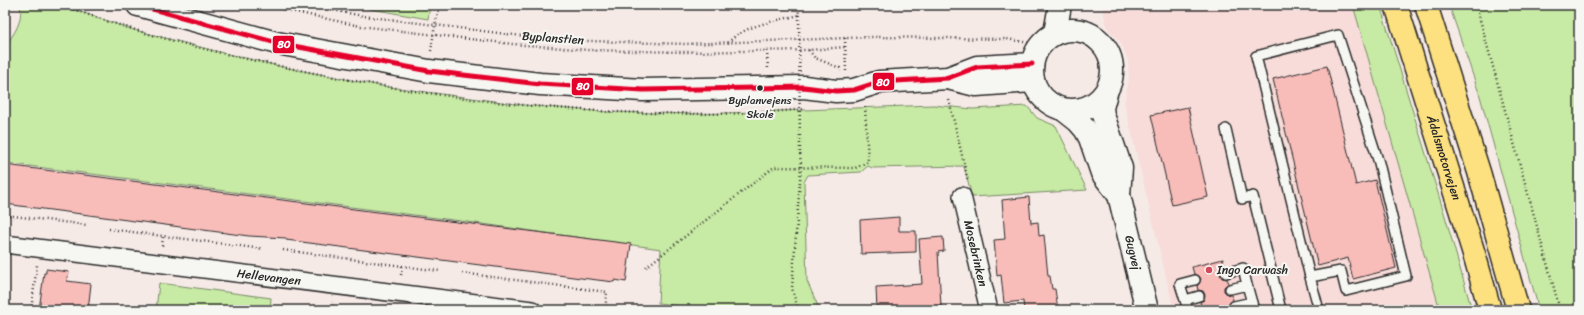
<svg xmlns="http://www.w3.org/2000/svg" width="1584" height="315" viewBox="0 0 1584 315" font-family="Sriracha,sans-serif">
<rect width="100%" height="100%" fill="#f6eae7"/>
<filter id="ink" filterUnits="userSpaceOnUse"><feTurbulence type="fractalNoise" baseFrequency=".025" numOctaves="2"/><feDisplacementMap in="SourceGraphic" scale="8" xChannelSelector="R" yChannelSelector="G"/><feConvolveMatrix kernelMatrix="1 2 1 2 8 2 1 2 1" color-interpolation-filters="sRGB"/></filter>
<g filter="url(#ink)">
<path fill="#f7dcd9" d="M1102,5H1353L1440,310H1174L1124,102L1129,79L1128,61L1121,43L1107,28Z"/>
<path fill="#c7eaa4" stroke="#798a68" d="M20,5H61L131,29L211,50L283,67L382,86L523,105L607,112L701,114L933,105L973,109L1027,106L1037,118L1056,126L1087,190L972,197L964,166L872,168L868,166L861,172L808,175L804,182L807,281L818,306L821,310H709L658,303L661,249L461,221L5,163V46C15,33 23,21 20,5Z
M348,5H430L428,19Z
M1353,5H1380L1445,216L1472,310H1440Z
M1449,5H1579V310H1539L1480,96Z
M159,283L271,298L270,310H156Z"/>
<path fill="#f8bcb9" stroke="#2b2b2b" d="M1327,66L1356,185L1375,180L1396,268L1353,279L1348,258L1318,266L1273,79Z
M1188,107L1208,197L1172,205L1151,115Z
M5,165L631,244L626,282L615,280L614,282L581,278L286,240V238L249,236L5,204Z
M1029,197L1031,223L1038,222L1039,236L1044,235L1048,276H1050L1052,289H1055L1058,310H1024L1023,301L1004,303L1001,275L997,276L994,240L1005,239L1002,200Z
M899,217V231H916V252L861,254L860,220Z
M943,237L944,251L938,252L941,306L877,310L876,287L922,284L919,239Z
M1223,259L1225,267L1221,269L1220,274L1222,278L1227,279L1229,283L1224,287V291L1228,295H1232L1233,300L1228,304L1230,310H1202L1200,302L1204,300L1205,295L1203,291L1198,290L1197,286L1199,284L1201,279L1199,276L1194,274L1192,267Z
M46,269L69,272L67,281L91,284L88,310H39L44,273H46Z"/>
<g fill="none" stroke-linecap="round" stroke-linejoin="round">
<g stroke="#2b2b2b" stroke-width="12">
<path id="lane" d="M1226,129L1242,199L1253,196L1281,310
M1226,273L1243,268L1247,285
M1310,277L1341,271L1346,291L1406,276L1379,163L1338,35L1256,56L1310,277L1319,310
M1230,289L1247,285L1254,310
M1185,300L1180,284L1195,280
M1234,306L1252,302
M1188,310L1185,300L1199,296"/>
</g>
<g stroke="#2b2b2b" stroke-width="20">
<g id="street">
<path id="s1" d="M962,196L989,310"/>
<path id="s2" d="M5,244L532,310"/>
</g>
</g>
<g stroke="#2b2b2b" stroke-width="25">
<g id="secondary">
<path d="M138,5L277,43L429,71L540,84L643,90L804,87L836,91L854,90L879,82L948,78L977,67L1032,64"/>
<circle cx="1072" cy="70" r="40"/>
<path d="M1055,33L1060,5"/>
<path d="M948,78L976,85L1033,81"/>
<path id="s3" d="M1106,93L1102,108L1103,115L1121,168L1119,195L1147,310"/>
<path d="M1064,110L1078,121L1085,129L1090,138L1102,173L1119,195"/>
</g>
</g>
<g stroke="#2b2b2b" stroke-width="25">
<g id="highway">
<path id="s4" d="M1396,5L1475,257L1490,310"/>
<path d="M1426,5L1479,172L1518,310"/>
</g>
</g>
<path stroke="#2b2b2b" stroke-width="2.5" stroke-dasharray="1 3" stroke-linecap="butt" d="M62,5C143,36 228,56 314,73C424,95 535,110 648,113C699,114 751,115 803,109
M263,5L360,26L512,44L589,50L683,52L809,50L845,47
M306,5L363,16L514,35L589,41L685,44L874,37L1007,39L1029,43
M1476,5L1560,310
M845,38L846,71
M728,43C743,25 777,21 799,15L798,5
M809,50L815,58L840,68L841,71
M431,51L435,25L440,5
M767,51L768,69
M949,100L968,181
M5,215L87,225
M109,229L263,249
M162,246L163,236
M283,250L440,271
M646,267L774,167L855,168L868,162L865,107
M462,273L607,292L605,310
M401,275L402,266
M31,310L37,265
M332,310L333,302
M798,310L792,288L801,167L800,153"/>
<use href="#lane" stroke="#f6f6f2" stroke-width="9"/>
<use href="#street" stroke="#f6f6f2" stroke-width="17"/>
<use href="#secondary" stroke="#f6f6f2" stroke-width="22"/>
<use href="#highway" stroke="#fde080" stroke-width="22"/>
<path stroke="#2b2b2b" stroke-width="2.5" stroke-dasharray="1 3" stroke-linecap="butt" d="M799,15L800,153"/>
<g stroke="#f6f6f2" stroke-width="8">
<path id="bus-1" d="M138,5L277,43L429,71L540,84L643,90L804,87L836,91L854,90L879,82L948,78L977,67L1032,64"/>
</g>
<use href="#bus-1" stroke="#e4002b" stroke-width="5"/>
</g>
</g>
<circle fill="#2b2b2b" stroke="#f6f6f2" stroke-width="1.5" cx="760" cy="88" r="3.5"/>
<circle fill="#d1495b" stroke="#f6f6f2" stroke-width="1.5" cx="1209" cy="270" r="4"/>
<g text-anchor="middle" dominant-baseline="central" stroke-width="4" stroke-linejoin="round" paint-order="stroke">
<g font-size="11" fill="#2b2b2b" stroke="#f6f6f2">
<text x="760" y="100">Byplanvejens<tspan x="760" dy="14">Skole</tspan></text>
</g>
<g font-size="12" fill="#2b2b2b" stroke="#f6f6f2">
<text transform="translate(553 38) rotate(4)">Byplanstien</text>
<text stroke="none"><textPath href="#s4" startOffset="160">Ådalsmotorvejen</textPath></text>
<text stroke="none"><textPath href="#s1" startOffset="59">Mosebrinken</textPath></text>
<text stroke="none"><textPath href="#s3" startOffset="165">Gugvej</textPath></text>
<text stroke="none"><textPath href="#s2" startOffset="266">Hellevangen</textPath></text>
</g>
<g font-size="12" fill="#2b2b2b" stroke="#f6f6f2" text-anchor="start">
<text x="1217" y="270">Ingo Carwash</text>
</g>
</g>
<g stroke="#f6f6f2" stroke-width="1.5">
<rect x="272" y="35" width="23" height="19" rx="4" fill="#e4002b"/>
<rect x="872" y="72" width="23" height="19" rx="4" fill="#e4002b"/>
<rect x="571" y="77" width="23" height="19" rx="4" fill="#e4002b"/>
</g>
<g font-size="11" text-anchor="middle" font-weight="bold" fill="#fff">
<text x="284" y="48">80</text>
<text x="883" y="86">80</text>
<text x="583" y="90">80</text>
</g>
<rect width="1584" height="315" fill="none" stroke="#f6f6f2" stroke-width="20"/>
<rect x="10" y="10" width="1564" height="295" fill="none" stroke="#2b2b2b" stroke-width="1.5" filter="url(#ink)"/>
</svg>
